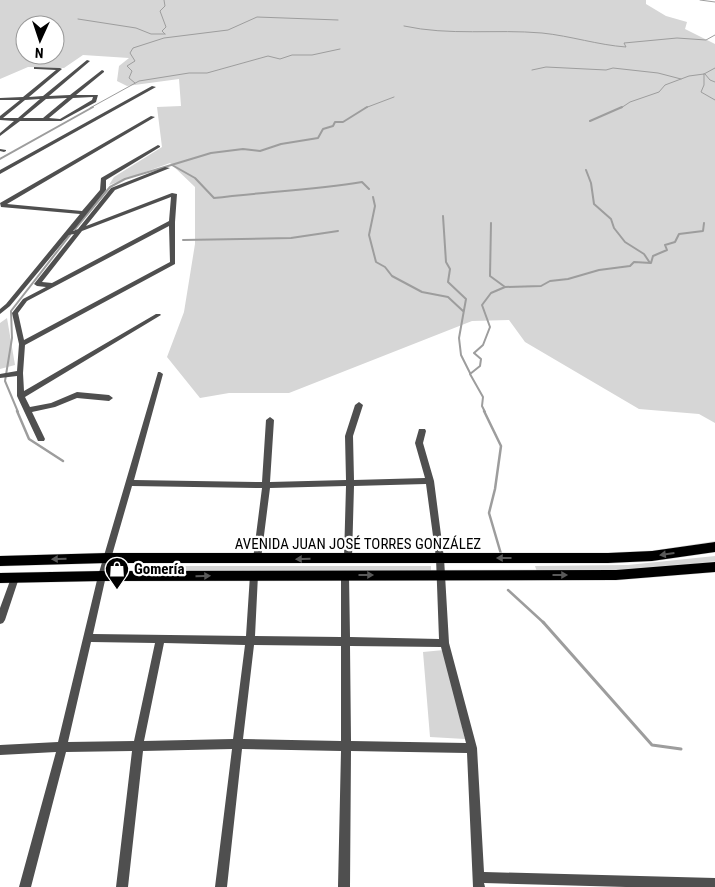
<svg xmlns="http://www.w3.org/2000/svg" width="715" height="887" viewBox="0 0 715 887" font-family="'Roboto Condensed',sans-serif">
<rect width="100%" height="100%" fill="#fff"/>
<path fill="#d6d6d6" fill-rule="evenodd" d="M0,0H646V4L666,16L687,22L685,29L715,44V423L699,414L639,409L525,342L509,320L472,321L289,393H229L200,398L167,357L184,312L195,244V187L170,163L109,185L114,177L162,147L157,107L181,106L179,79L127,86L117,81L119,66L129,58L83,55L64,68L28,67L0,79ZM25,25H55V55H25Z
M7,318L15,365L0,369V323Z
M715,556V561C655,571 597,571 537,572L535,566L628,565Z
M138,566H431V573L136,572Z
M444,650L465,739L430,737L423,652Z"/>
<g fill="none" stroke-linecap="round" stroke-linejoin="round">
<path stroke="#9d9d9d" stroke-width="1" d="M164,0L165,6L160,11L166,27L162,31L165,34
M700,0L715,2
M78,19L136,28L151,34H165
M404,26C449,36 496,29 542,33C571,36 598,45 626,47L624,43L677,38L706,40L715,35
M532,70L546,67L606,70L613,68L658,73L681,79
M704,74V85L701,92L715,100
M704,74L715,68
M705,74L710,80L715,82
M135,83L129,78L132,71L127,66L135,61L130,53L133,48L164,38L228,30L257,17L338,20
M90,108L139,81L189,73H207L268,56L280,59L292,55H312L340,49
M365,108L394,97
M621,108L630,102L659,92L665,85L689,76L704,74"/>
<path stroke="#9d9d9d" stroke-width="2" d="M590,121L622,107
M0,159L93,107
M172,165L195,178L214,198C263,192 313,190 362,182L369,189
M586,170L591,183L594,204L611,219L614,228L625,242L644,254L650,263
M373,197L375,206L369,235L376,262L385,267L392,276L422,292L448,297L463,311
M443,216L446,262L450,269L448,282L466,299L459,338L461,355L470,373
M491,223L490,276L505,287
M75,229L110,187L125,179L211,153L243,149L260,151L281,144L318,138L323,129L333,126L335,122H343L367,107
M183,240L291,238L338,231
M18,412L5,381L12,338L11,311L70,235
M485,412L482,406L483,397L470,374L480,366L481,359L474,353L483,345L490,327L482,305L491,293L505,287L541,286L550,281L568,279L599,270L630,266L634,262L651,263L653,256L667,250L665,245L675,242L679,234L703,231L704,223"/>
<path stroke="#9d9d9d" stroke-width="2.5" d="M17,411L29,439L63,461
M484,411L501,446L495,489L489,513L501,554
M508,590L544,623"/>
<path stroke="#9d9d9d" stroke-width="3" d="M543,622L652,745L681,749"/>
<g stroke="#dbdbdb" stroke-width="1">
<path id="major" d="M715,542V552L652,561L608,563H107L0,566V556L107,553H608L652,551Z
M715,562V572L616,580L102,581L0,583V573L102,571L616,570Z"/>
</g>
<path fill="#4f4f4f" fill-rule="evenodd" d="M87,60L90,61L49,96L70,95L102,70L104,71V72L76,95H98L96,102L61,121H20L0,136V133L14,121L0,120V116L20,100H0V98L23,97L56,70L36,69H34V67L60,68L62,69L29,97L43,96ZM93,97L92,100L60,119L49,118L73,98ZM67,98L43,118H23L46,99ZM40,99L18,118H3L25,100Z
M152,86L156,87L0,174V170Z
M151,116L155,117L7,204L82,211L100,190L101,178L158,145L160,146V147L106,180V190L73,231L78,229L111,188L165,167L170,168L115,190L86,226L172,193L177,194L175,222V264L25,345L23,373L24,391L156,314H160L161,315L25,397L30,407L51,403L77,392L109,395L113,398L109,401L77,398L55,407L32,412L45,439L44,441H38L17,396V376L0,378V374L17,371L19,344L12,313L23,299L46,287L37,286L34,284L74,234L69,235L10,306L0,314V309L6,304L80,214L1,207L0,203ZM171,197L169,221L52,283L42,282L82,231ZM169,226L170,262L24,340L18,313L27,301Z
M0,149L6,150V151L4,152L0,151Z
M158,372H160L163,374L134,480L262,482L266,420L270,417L274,420L270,482L346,480L345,436L355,405L359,402L363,405L353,436L354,480L425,478L415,443L419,429H425L426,431L423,443L434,481L444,558L449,643L477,748L484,872L715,878V887H626L484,883L485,887H473L467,753L351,751L350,887H338L341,751L242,749L227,887H215L232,749L143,751L128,887H116L132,751L66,752L31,887H19L56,752L0,755V745L58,742L98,576ZM426,484L436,558L439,639L350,637L349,575L348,572L345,571L342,572L341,575V637L255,636L258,575L257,572L254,571L251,572L250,575L246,636L93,634L106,576L132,486L262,488L253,559L254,562L257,563L260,562L261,559L270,488L346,486L344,558L345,561L348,562L351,561L352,558L354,486ZM91,642L155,643L134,741L68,742ZM164,643L245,645L233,739L144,741ZM254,645L341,646V741L243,739ZM350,646L441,647L466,743L351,741Z
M15,574L18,575L19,578L5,620L3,623L0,624V608L11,578L12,575Z"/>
<use href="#major" fill="#000" fill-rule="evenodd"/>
</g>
<defs><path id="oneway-solid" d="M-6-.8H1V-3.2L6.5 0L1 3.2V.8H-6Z" transform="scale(1.25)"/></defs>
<g fill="#595959">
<use href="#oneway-solid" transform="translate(667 554) rotate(172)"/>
<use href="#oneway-solid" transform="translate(504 558) rotate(-180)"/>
<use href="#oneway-solid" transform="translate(59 559) rotate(179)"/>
<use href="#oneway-solid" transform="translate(303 559) rotate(179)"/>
<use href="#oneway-solid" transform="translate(366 575)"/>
<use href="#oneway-solid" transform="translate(560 575)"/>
<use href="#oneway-solid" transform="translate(203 576) rotate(-1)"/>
</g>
<defs>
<g id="shop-pin" transform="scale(1.25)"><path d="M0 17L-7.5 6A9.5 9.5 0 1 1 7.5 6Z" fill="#000" stroke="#fff"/><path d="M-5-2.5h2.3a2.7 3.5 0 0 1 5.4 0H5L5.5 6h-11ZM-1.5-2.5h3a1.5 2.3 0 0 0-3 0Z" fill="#fff"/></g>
</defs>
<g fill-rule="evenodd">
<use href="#shop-pin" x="117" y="569"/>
</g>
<g text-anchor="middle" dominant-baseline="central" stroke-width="4.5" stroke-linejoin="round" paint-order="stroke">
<g font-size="15" fill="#000" stroke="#fff">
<text x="358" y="544">AVENIDA JUAN JOSÉ TORRES GONZÁLEZ</text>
</g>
<g font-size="15" font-weight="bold" fill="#000" stroke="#fff" text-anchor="start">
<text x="134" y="569">Gomería</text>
</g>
</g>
<g transform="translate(40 40) rotate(183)"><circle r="24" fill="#ffffff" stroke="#999999"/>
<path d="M0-4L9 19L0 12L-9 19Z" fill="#000000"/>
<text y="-8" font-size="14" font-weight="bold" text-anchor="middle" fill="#000000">N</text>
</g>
</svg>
